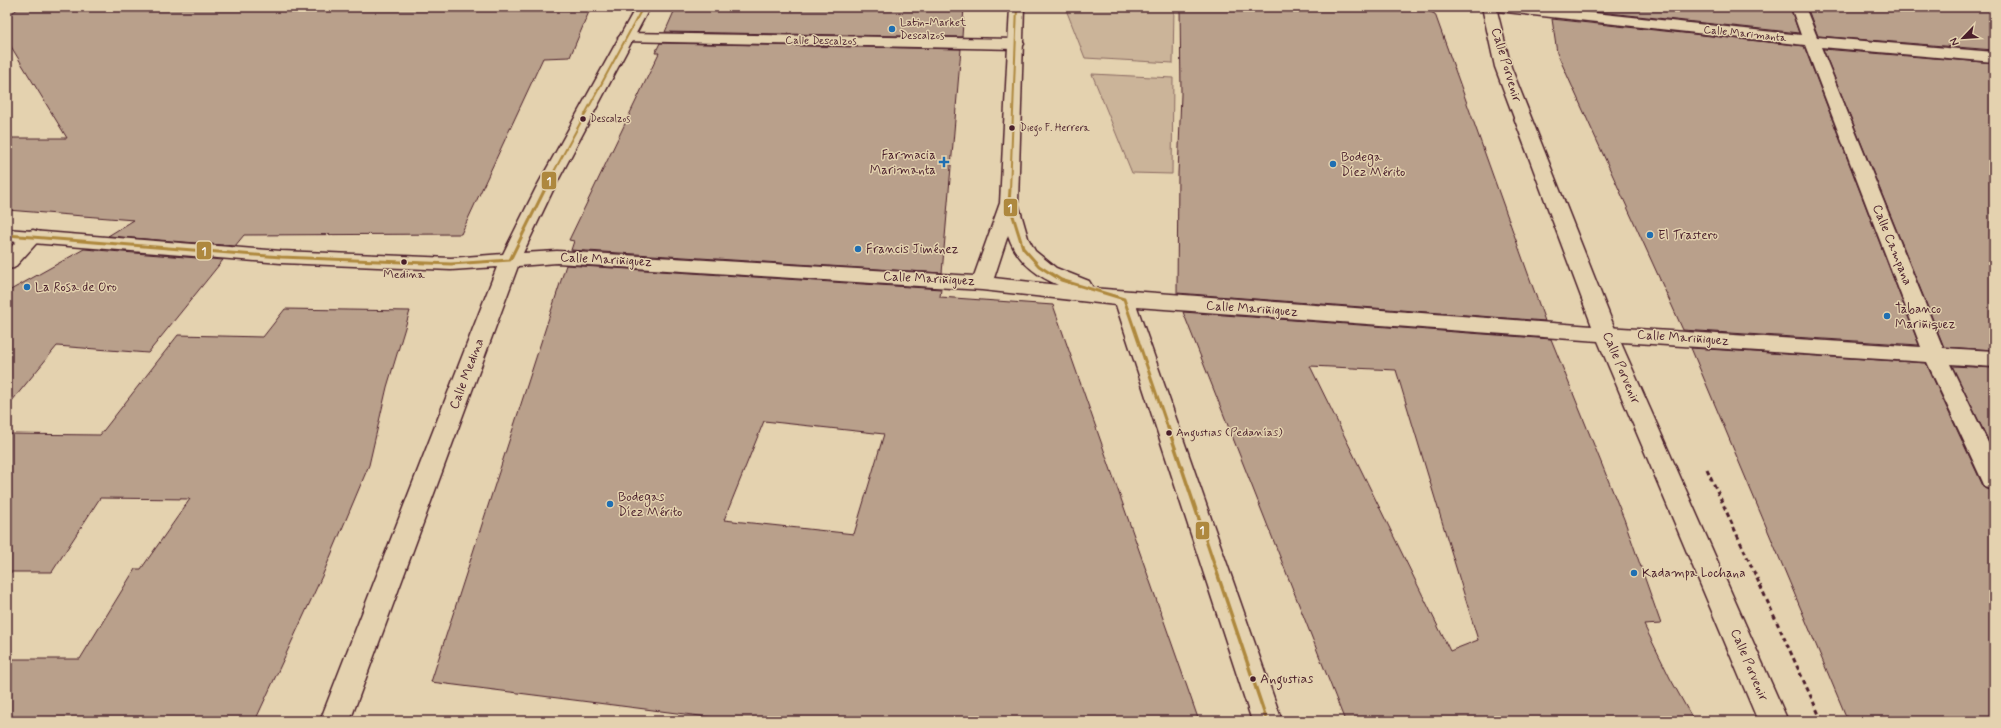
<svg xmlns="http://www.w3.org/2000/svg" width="2001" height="728" viewBox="0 0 2001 728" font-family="Mynerve,sans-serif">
<rect width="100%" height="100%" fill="#e4d2af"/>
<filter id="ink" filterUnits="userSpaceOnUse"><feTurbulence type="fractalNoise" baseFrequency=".025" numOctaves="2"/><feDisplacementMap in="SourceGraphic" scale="8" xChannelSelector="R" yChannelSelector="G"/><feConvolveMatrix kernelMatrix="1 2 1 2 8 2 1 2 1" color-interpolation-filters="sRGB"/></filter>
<g filter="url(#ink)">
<path fill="#cbb499" stroke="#8a6a62" d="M1065,7H1174L1173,63L1085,58Z
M1092,74L1173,78L1172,174L1132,173Z"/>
<path fill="#b9a08b" stroke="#4a1f2b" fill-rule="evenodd" d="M20,7H591L570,57L543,58L461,234L244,235L235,246L108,236L134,220L7,210V138H67L7,40V17Z
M676,7H964L962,37L665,32Z
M1180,7H1419L1435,14L1545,321L1177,293L1178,174L1181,94Z
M1552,7H1790L1799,33Z
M1807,7H1994V50L1818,36Z
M1552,19L1804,46L1919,345L1683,330L1557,53Z
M660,43L961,49L942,273L571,250L574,241L569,240L659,53H655Z
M1823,49L1994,63V350L1944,347Z
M84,249L223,260L148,353L57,346L7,407V292Z
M566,265L941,289L940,297L1053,305L1199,721H740L431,682ZM764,421L884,434L854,534L724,520Z
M285,309L410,311L387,387L369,465L323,574L255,721H7V659H80L135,569H141L190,499L100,498L52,572H7V434L100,435L178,335L263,337Z
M1183,312L1551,339L1624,519L1661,624L1644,625L1670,678L1694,721H1345ZM1310,366L1396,370L1478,640L1450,651Z
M1691,348L1926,363L1984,488L1994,491V721H1848Z
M1952,366L1994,368V452Z"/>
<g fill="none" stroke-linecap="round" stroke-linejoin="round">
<g stroke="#4a1f2b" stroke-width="3">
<path id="street" d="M1490,7H1538L1801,35L1791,7H1805L1817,37L1994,52V62L1821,47L1943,348L1994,351V367L1950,364L1994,455V490L1985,487L1982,480L1927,362L1606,341L1598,339L1595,334L1598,329L1606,327L1921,347L1805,45L1497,11L1492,10Z
M626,33L1016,39L1022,41L1024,44L1022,47L1016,49L621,41L618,38L621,35Z
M33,230L40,232L43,236L14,268L7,269V251L26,232Z"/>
</g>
<g stroke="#4a1f2b" stroke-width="3">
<path id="secondary" d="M636,7H650L554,188L523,253L557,251L974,276L1000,203L1010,7H1024L1018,203L1028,238L1035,251L1056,268L1089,281L1092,286L1091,288L1592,326L1495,67L1482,7H1496L1511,67L1617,334L1788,721H1758L1598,341L1137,307L1282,721H1252L1116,305L982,290L557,263L518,266L350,721H320L497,267L451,270L281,263L7,241V229L281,251L451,258L503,254L536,188ZM1008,235C1016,260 1035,275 1058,285L994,278Z"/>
</g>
<path stroke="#4a1f2b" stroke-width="3" stroke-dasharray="4.5 3.5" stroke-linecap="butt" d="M1707,469L1822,721"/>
<use href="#street" fill="#e4d2af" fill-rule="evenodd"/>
<use href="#secondary" fill="#e4d2af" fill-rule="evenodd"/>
<g stroke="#e4d2af" stroke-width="4">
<path id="bus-1-far2" d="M544,190L643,7
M1010,190L1017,7"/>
</g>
<g stroke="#e4d2af" stroke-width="6">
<path id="bus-1-far1" d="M1010,189L1009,203L1023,248L1039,266L1061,280L1124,299L1168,428
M7,235L281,257L451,264L510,260L545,189"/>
</g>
<g stroke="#e4d2af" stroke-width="6">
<path id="bus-1" d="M1168,427L1267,721"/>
</g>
<use href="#bus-1-far2" stroke="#ae883e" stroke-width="2"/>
<use href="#bus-1-far1" stroke="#ae883e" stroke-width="3"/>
<use href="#bus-1" stroke="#ae883e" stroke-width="3.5"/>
</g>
</g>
<g fill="#1f6fb2" stroke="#e4d2af" stroke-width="1.5">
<circle cx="892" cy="29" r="4"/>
<path d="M942 156h4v4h4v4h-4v4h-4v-4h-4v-4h4z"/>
<circle cx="1333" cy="164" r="4"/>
<circle cx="1650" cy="235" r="4"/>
<circle cx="858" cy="249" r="4"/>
<circle cx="27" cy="287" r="4"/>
<circle cx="1887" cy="316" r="4"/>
<circle cx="610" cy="504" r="4"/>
<circle cx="1634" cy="573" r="4"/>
</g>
<g fill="#4a1f2b" stroke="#e4d2af" stroke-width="1.5">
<circle cx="583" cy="119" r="3.5"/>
<circle cx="1012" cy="128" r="3.5"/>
<circle cx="404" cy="262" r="3.5"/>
<circle cx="1169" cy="433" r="3.5"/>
<circle cx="1253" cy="679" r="3.5"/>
</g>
<g text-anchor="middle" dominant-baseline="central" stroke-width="3" stroke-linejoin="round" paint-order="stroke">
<g font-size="10" fill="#4a1f2b" stroke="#e4d2af" text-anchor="start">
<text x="590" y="119">Descalzos</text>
<text x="1020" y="128">Diego F. Herrera</text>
</g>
<g font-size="11" fill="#4a1f2b" stroke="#e4d2af" text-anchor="start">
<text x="900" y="23">Latin-Market<tspan x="900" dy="13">Descalzos</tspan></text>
</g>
<g font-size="11" fill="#4a1f2b" stroke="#e4d2af">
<text transform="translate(1745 34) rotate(6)">Calle Marimanta</text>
<text transform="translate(821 41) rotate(1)">Calle Descalzos</text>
</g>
<g font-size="12" fill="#4a1f2b" stroke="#e4d2af">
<text x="404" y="275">Medina</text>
<text x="1176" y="433" text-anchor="start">Angustias (Pedanías)</text>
</g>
<g font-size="13" fill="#4a1f2b" stroke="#e4d2af">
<text transform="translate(1506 65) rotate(73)">Calle Porvenir</text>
<text transform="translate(1892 245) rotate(68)">Calle Campana</text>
<text transform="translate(606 260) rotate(3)">Calle Mariñiguez</text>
<text transform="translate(929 279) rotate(3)">Calle Mariñiguez</text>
<text transform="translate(1252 309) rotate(4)">Calle Mariñiguez</text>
<text transform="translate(1683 338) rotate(4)">Calle Mariñiguez</text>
<text transform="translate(1621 368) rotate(67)">Calle Porvenir</text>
<text transform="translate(467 374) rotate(-69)">Calle Medina</text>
<text transform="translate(1749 665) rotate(67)">Calle Porvenir</text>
</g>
<g font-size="13" fill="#4a1f2b" stroke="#e4d2af" text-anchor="start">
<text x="936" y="155" text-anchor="end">Farmacia<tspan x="936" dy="15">Marimanta</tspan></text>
<text x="1341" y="157">Bodega<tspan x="1341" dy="15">Díez Mérito</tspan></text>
<text x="1658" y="235">El Trastero</text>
<text x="866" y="249">Francis Jiménez</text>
<text x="35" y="287">La Rosa de Oro</text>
<text x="1895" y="309">Tabanco<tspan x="1895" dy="15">Mariñiquez</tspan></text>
<text x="618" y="497">Bodegas<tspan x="618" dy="15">Díez Mérito</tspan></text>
<text x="1642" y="573">Kadampa Lochana</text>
</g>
<g font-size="14" fill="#4a1f2b" stroke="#e4d2af" text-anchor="start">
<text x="1260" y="679">Angustias</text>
</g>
</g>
<g stroke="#e4d2af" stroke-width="1.5">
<rect x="541" y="171" width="16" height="19" rx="4" fill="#ae883e"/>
<rect x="1003" y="198" width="15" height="19" rx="4" fill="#ae883e"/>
<rect x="196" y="241" width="16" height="19" rx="4" fill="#ae883e"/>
<rect x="1195" y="521" width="15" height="19" rx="4" fill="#ae883e"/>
</g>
<g font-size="11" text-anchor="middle" font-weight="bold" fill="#fff">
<text x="549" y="185">1</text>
<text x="1010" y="212">1</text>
<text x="204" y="255">1</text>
<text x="1202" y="534">1</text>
</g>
<rect width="2001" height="728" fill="none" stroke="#e4d2af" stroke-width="24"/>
<rect x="12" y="12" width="1977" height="704" fill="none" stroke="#4a1f2b" stroke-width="1.5" filter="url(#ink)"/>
<g transform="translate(1963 38) rotate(245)" stroke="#e4d2af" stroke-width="3" paint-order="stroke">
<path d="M0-3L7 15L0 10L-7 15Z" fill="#4a1f2b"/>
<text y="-6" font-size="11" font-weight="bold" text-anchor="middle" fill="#4a1f2b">N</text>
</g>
</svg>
